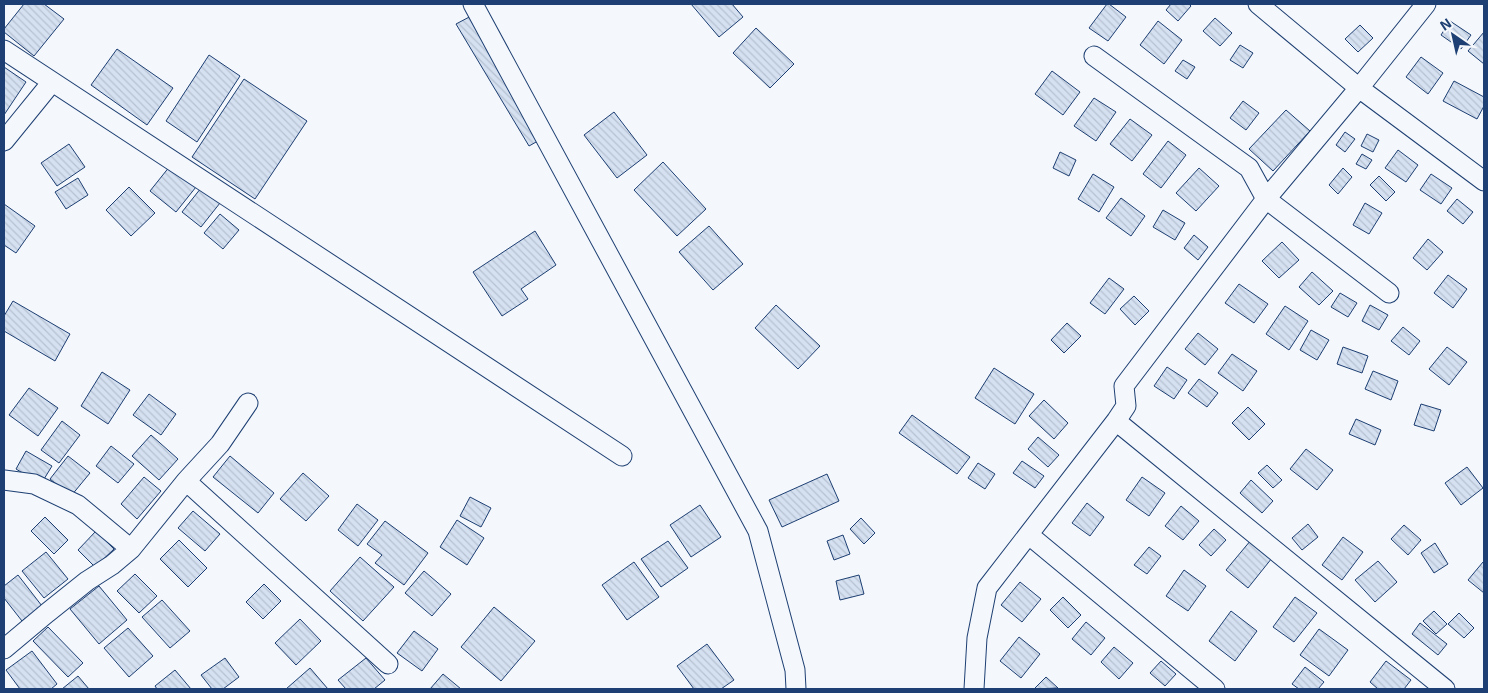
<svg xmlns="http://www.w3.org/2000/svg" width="1488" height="693" viewBox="0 0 1488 693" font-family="'Exo 2',sans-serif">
<defs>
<pattern id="building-back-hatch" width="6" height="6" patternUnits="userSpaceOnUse" patternTransform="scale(1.25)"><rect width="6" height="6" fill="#d5e0f0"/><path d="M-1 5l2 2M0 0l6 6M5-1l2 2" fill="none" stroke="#b6c1d1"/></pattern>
</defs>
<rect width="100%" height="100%" fill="#f4f7fb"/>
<path fill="url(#building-back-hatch)" stroke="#1d3f73" d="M24,4H44L64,19L34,56L4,32V29Z
M691,4H732L743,17L719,37Z
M1107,4H1109L1126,17L1108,41L1089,28Z
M1171,4H1189L1191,6L1178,21L1166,10Z
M473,15L545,137L529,146L456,24Z
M1215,18L1232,33L1220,46L1203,31Z
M1158,21L1182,40L1164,64L1140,45Z
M1450,21L1471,35L1461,49L1441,35Z
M1360,25L1373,38L1358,52L1345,39Z
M756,28L794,64L770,88L733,53Z
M1484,32V64L1468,51Z
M1240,45L1253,53L1243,68L1230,60Z
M117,49L173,88L147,125L91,85Z
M209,55L240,76L197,142L166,121Z
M1421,57L1443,73L1428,94L1406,77Z
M1183,60L1195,67L1187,79L1175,71Z
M4,67L26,82L4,115Z
M1052,71L1080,92L1063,115L1035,94Z
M244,79L307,121L255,199L192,157Z
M1454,81L1484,97V106L1477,119L1443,101Z
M1094,98L1116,112L1096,141L1074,126Z
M1243,101L1259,113L1246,130L1230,118Z
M1286,110L1310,131L1273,171L1249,149Z
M614,112L647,155L617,178L584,135Z
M1130,119L1152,135L1132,161L1110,144Z
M1345,132L1355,139L1345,152L1336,145Z
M1367,134L1379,140L1373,152L1361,146Z
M1168,141L1186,155L1161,188L1143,174Z
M69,144L85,167L57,186L41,163Z
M1398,150L1418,165L1406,182L1385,168Z
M1060,152L1076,160L1069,176L1053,168Z
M1362,154L1372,160L1366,169L1356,164Z
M663,162L706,209L677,236L634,190Z
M170,166L196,187L176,212L150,191Z
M1199,168L1219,186L1196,211L1176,193Z
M1343,168L1352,177L1338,194L1329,185Z
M1093,174L1114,187L1099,212L1078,199Z
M1431,174L1452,188L1441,204L1420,190Z
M1379,176L1395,192L1386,201L1370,185Z
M78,178L88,195L66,209L55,192Z
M129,187L155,213L131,236L106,210Z
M201,188L220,203L201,227L182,212Z
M1121,198L1145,216L1131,236L1106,218Z
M1457,199L1473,212L1463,224L1447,211Z
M1365,203L1382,213L1369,234L1353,225Z
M4,204L35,226L16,253L4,245Z
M1163,210L1185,223L1175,240L1153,227Z
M220,214L239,230L223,249L204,233Z
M709,226L743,264L713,290L679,252Z
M535,231L556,265L521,289L528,299L502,316L473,272Z
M1194,235L1208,247L1198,260L1184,248Z
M1428,239L1443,252L1427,270L1413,258Z
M1282,242L1299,260L1279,278L1262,261Z
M1312,272L1333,291L1319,305L1299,287Z
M1448,275L1467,289L1453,308L1434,293Z
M1109,278L1124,289L1105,314L1090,303Z
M1239,284L1268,304L1254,323L1225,303Z
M1340,293L1357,303L1348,317L1331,307Z
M1134,296L1149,311L1135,325L1120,309Z
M13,301L70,334L55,361L4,331V316Z
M776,305L820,346L798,369L755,328Z
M1370,305L1388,315L1379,330L1362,321Z
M1285,306L1308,321L1289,350L1266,334Z
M1067,323L1081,336L1064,353L1051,340Z
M1403,327L1420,341L1409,355L1391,341Z
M1311,330L1329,340L1317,360L1300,350Z
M1198,333L1218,349L1205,365L1185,349Z
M1343,347L1368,356L1362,373L1337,364Z
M1447,347L1467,362L1449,385L1429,369Z
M1232,354L1257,371L1243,391L1218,373Z
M1167,367L1187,380L1174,399L1154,386Z
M994,368L1034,394L1015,424L975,398Z
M1373,371L1398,381L1391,400L1365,389Z
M102,372L130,390L108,424L81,406Z
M1199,379L1218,393L1207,407L1188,393Z
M29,388L58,408L38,436L9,415Z
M149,394L176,414L161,435L133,415Z
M1044,400L1068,423L1054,439L1029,416Z
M1421,404L1441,410L1434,431L1414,425Z
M1248,407L1265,424L1249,440L1232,423Z
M912,415L970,457L957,474L899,433Z
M1356,419L1381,430L1375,445L1349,434Z
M62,421L80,435L59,463L41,450Z
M151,435L178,459L159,480L132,456Z
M1038,437L1059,455L1048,467L1028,449Z
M111,446L134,464L118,483L96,466Z
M1306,449L1333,470L1317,490L1290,469Z
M26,451L52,466L41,484L16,469Z
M68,456L90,473L71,496L50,479Z
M230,456L274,493L258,513L213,477Z
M1022,461L1044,476L1035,488L1013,473Z
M978,463L995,474L985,489L968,478Z
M1267,465L1282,480L1273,488L1258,473Z
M1467,467L1483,488L1461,505L1445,483Z
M303,473L329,496L306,521L280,499Z
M827,474L839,501L782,527L769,500Z
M144,477L161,491L137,519L121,504Z
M1142,477L1165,493L1149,516L1126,500Z
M1251,480L1273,501L1262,513L1240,493Z
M470,497L491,508L481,527L460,516Z
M1087,503L1104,517L1090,536L1072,523Z
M357,504L378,520L358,546L338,530Z
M700,505L721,537L691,557L670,525Z
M1181,506L1199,521L1183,540L1165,526Z
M193,511L220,534L205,551L178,528Z
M45,517L68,540L54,554L31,531Z
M861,518L875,533L864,544L850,529Z
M457,520L484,538L467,565L440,547Z
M385,521L428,553L404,585L375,563L382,555L367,544Z
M1308,524L1318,537L1302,550L1292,538Z
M1404,525L1421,540L1408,555L1391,539Z
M1214,529L1226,540L1211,556L1199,545Z
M96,531L114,549L95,567L78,550Z
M843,535L850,554L834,560L827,541Z
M1343,537L1363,552L1342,580L1322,565Z
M179,540L207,568L188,587L160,559Z
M1251,540L1272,558L1248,588L1226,570Z
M668,541L688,568L661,587L641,559Z
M1435,543L1448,564L1434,573L1421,553Z
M1149,547L1161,556L1147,574L1134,565Z
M46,552L68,579L44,598L22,571Z
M360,557L394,587L363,621L330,591Z
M1378,561L1397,582L1375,602L1355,580Z
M634,562L659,597L627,620L602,585Z
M1483,562L1484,563V593L1468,580Z
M1184,570L1206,586L1188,611L1166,596Z
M424,571L451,594L432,616L405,593Z
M135,574L157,596L139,613L117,591Z
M18,575L42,606L22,621L4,598V586Z
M859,575L864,594L840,600L836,581Z
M1020,582L1041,599L1022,622L1001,605Z
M264,584L281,601L263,619L246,602Z
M99,586L127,620L99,644L70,609Z
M1063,597L1081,615L1068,628L1050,610Z
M1295,597L1317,613L1294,642L1273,627Z
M162,600L190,631L170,648L142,617Z
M494,607L535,641L501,681L461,647Z
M1231,611L1257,631L1235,661L1209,641Z
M1434,611L1447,624L1436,634L1423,621Z
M1459,613L1474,628L1464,638L1448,624Z
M300,619L321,641L296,665L275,643Z
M1086,622L1105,638L1091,655L1072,639Z
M1420,623L1447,644L1438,655L1412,634Z
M48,627L83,663L68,677L33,641Z
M128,628L153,656L129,677L104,648Z
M1319,629L1348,650L1329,676L1300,655Z
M414,631L438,649L422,671L397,653Z
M1019,637L1040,654L1021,678L1000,661Z
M707,644L734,680L721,689H694L677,666Z
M1114,647L1133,663L1119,679L1101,662Z
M32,651L57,684L51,689H20L6,670Z
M225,658L239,677L223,689H212L201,675Z
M366,658L385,680L374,689H346L338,680Z
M1161,661L1176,674L1165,686L1150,673Z
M1386,661L1411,680L1404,689H1378L1370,682Z
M1305,667L1324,682L1318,689H1299L1292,684Z
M310,668L328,689H286Z
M175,670L191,689H157L155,686Z
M443,674L461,689H430Z
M78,676L89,689H62Z
M1046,677L1058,688L1034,689Z"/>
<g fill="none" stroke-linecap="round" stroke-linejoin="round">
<g stroke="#1d3f73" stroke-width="21">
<path id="minor" d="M473,4L758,531L795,670L796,689
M1258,4L1359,88L1484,181
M4,50L622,456
M1094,56L1249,168L1266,199L1389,293
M4,141L52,82
M1116,421L1445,689
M4,480L34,484L78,505L131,549
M186,481L388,664
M1029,535L1215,689
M4,649L47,613L87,581L112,565L131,549L186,481L220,444L248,403
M974,689L977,638L987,588L1116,421L1126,406L1124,386L1266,199L1359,88L1426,4"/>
</g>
<use href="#minor" stroke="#f4f7fb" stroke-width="19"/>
</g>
<rect width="1488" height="693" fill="none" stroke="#1d3f73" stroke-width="10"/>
<g transform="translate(1453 35) rotate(326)" stroke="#f4f7fb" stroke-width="4" paint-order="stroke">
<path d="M0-4L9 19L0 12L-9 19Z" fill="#1d3f73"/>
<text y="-8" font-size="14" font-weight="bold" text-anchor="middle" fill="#1d3f73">N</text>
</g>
</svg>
